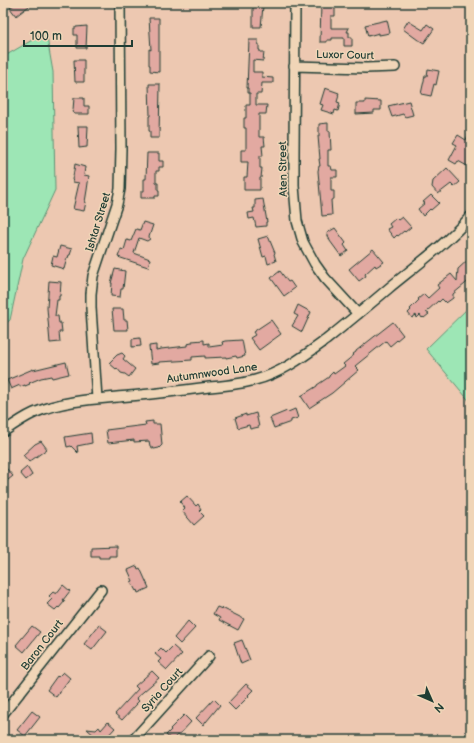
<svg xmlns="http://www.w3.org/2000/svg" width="474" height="743" viewBox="0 0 474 743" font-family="'Balsamiq Sans',sans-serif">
<rect width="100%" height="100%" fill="#edc8b1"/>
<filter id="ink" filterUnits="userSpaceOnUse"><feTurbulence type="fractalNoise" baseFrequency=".025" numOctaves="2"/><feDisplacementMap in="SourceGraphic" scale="8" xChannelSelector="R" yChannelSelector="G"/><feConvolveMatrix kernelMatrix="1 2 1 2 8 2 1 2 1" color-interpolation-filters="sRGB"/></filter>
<g filter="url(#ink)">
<path fill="#9de6b5" stroke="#5e9274" d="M46,32L53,72L55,190L23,259L10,320L3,326V57Z
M471,305V403L426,349Z"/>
<path fill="#e2a9a1" stroke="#1f3d34" d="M16,3H33L16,16L10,8Z
M321,3H333V6H335V16H331V28H349L347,32H349V37H352V46H344V38H332V40H327V42H320Z
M253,6H263L261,27H253Z
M149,18H159V72L150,71V65H149V49L151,50Z
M387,20L390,33L379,35V33L368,36L365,25Z
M408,21L423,30L427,24L434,29L424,43L419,40H418L403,29Z
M87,26L86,48H77V35H74V28H76V27Z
M249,40H258V44H259V50H260V52H264L263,61L253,60V72H262V77L273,78V83H262L261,94H256V105H267L266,114H259V137H264L265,146H262L263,156H260V168H262L261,178H260V190H244V177H247L248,162H241V150H246V128H244V118H246V105H250V93H248V88H247Z
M74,60H84V82H75Z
M428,69L439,71L436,85L434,84L431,96L421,94L425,76H427Z
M149,84H160L159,138H150V131H149V116H150Z
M325,88L339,93L338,95H339L337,102L340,103L338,111L335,110L334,114L321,110L323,105L320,104Z
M74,98H84V106H89V114H75L72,112L73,110Z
M365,100L381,101V110H374V113L356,114V103H365Z
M409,101L413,115L405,117L403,114L392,117L388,106Z
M328,123V131H330L331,150H328V166H331L332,170H337V177H331V191H334V199L331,200L332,215L322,216L318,171L319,166H320L319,159H320L318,136H319V124Z
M78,126H88L87,147L79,148Z
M470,129H471V168L458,161L456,164L449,160L457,145L453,143L458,135L466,140Z
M147,153H159V161H163V167H159V171H156V183H158V190H159V196H155V198H141V191H144V179H146Z
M75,164L85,167L84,175L89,176L87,190L85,202H86L84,211L73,209L79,183L73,182L72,179L73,177Z
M447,168L460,182L454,187L451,184L438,194L432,187L433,181Z
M431,195L439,203L431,210L430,209L423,216L418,209L425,203L423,202Z
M263,199L267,222H266V226L256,227L254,218L249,219L248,213L254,212L253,208H255V200Z
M402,217L411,227L405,232L404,231L398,236L397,235L394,238L387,229L391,227L389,224L396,218L398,220Z
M143,222L153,225L149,237L150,239L147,241L139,238L134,253L150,259L148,267L118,257L121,249L124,250L127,240L131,241L136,229L140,230Z
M335,228L346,243L344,245L348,251L341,256L330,241L327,233Z
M268,236L275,253L274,254L276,261L268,264L266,256L263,257L258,239Z
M60,246L72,249L70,255H69L68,258H67L64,269L51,265L53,256L57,257Z
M373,249L384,262L376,267L375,265L365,274L366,276L359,281L349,269Z
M471,257V279L453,294V298L446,303L442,299L439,302L438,301L426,312L429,314L424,318L423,317L422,318L420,315L417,318L416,315L412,318L408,313L411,310L410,309L419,300L418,299L424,294L428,298L439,288L437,285L451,274L457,281L458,269Z
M115,269L125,271L123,289H121L120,297L111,296L112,283H111Z
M280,271L288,282L290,281L295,288L284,296L271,278Z
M49,281L61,282L60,296H59V300H57L55,316H58L59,323H61L62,332H59L60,342L50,343L47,308Z
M298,305L311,312L302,332L292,326L298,316L294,314Z
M112,309H123L124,320H127L128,330H114Z
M271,320L281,334L259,350L250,338L255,335L253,332Z
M393,322L403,335L390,346L386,341L355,366L359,370L332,393L309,408L301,396L317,386V385L329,377V376L333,372L334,374L345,366L343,364L354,355L353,354L356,352V351Z
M140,338L141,346L132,347V339Z
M204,340V344L209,343V347L223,345L222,342L225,341L242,340L245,356L237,358L236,356L226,358V357L205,358V356L192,357V360L159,362V363L151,364L149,346L156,345V350L161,349L187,346V344L192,343V341Z
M122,353L125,356L123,359L135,369L129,377L125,374L121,373L117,368L116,369L109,363L117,355Z
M66,362L69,374L52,378L51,376L41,378L29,383L30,384L25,386V385L20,387V385L11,389L7,380L33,369V370Z
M295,409L298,418L291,420V422L274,428L270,418L287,411L288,412Z
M256,413L259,427L250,429L249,425L238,428L235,418L246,414V416Z
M153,421V424H160L162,445L159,448L154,449L150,446L149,441L134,442V440L108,443L106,430L146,425L145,422Z
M91,433L92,443L77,446L78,453L71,446L67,447L65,437Z
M41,441L47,449L29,462L23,455L35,444Z
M27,467L32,475L26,480L20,473Z
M6,468L13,476L3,484V471Z
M187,496L196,506L198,504L201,509L199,511L204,516L194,525L182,511L185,508L180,502Z
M116,546V556H109V558H99V556H91V547Z
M137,566L138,569L140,568L149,588L138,593L137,590L136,591L131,582L133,581L128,570Z
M63,585L70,591L63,600L65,601L59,608L58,607L55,610L47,604L52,599L49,596L53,592L56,594Z
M217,607L222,609V608L244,619L238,630L219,620L220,618L213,614Z
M188,621L195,628L180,644L174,638Z
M99,625L107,631L92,650L84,644Z
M32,626L40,632L24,652L16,645Z
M242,640L250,660L241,664L234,643Z
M173,646L182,654L167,670L158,662L161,659L155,654L161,648L166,653Z
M152,671L159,678L136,698L139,701L136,704H137L122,720L115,714L138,689L135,686Z
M63,672L70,678L56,697L47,690L57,676L58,677Z
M246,684L253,690L248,695L249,696L235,710L228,703Z
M214,699L220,705L206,722V721L203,725L196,718Z
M32,711L40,717L25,736L17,730Z
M184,715L191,722L178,736L177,735L173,740H172L166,735L171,730L170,729Z
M108,722L115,728L104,740H93L96,737L87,729L96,730L99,727L101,730Z"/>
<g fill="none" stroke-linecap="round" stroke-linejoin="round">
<g stroke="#1f3d34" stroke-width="12">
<path id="street" d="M295,3L294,153V186L297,221L303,242L315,264L325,278L358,314
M294,66L366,68L395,67
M97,399L91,308V294L93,276L117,204L120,189L121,149L120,3
M3,432C13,425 23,418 34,413C63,400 97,399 129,396C153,394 177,391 201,388C219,386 238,385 255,380C282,373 304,356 326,340C347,323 368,306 389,288C417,265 447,243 471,216
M3,714L101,590
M133,740L209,656"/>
</g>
<use href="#street" stroke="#f0d5b7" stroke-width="9"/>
</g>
</g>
<g text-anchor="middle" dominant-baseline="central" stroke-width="3" stroke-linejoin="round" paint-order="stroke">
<g font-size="11" fill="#1f3d34" stroke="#f0d5b7">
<text transform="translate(345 55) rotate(1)">Luxor Court</text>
<text transform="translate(283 169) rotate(-91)">Aten Street</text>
<text transform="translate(98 222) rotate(-73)">Ishtar Street</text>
<text transform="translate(212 373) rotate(-8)">Autumnwood Lane</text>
<text transform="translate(42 645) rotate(-52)">Baron Court</text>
<text transform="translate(162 690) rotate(-48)">Syria Court</text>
</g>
</g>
<rect width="474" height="743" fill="none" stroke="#f0d5b7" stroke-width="16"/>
<rect x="8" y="8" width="458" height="727" fill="none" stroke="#1f3d34" stroke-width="1.5" filter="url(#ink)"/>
<g transform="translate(432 701) rotate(135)" stroke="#f0d5b7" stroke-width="3" paint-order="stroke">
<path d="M0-3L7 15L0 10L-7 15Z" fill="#1f3d34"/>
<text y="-6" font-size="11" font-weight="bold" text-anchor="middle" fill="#1f3d34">N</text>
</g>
<path d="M24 40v6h108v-6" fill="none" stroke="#1f3d34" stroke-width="2"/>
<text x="30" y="40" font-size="12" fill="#1f3d34" stroke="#f0d5b7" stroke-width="3" paint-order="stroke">100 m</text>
</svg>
